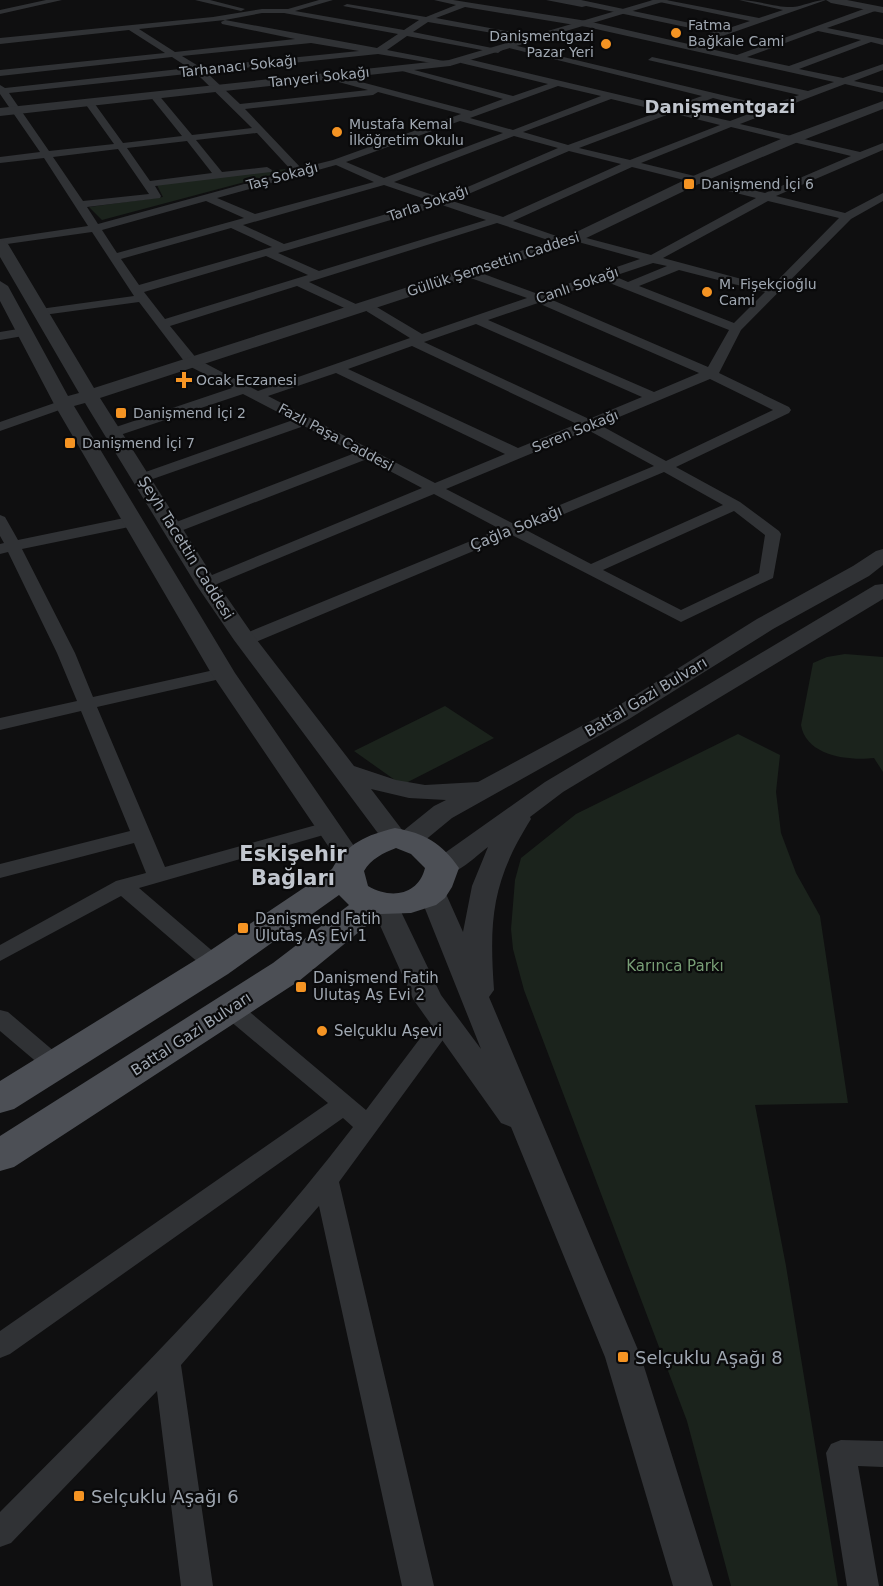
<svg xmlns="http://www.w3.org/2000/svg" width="883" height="1586" viewBox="0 0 883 1586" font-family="'DejaVu Sans',sans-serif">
<rect width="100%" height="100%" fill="#0f0f10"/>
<path fill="#1b231c" d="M285,169L286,171L102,220L89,207L163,197L157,185Z
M845,654L883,657V772L874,758C849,761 806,756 801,725L813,663L827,657Z
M445,706L494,738L402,785L354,751Z
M738,734L780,755L776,792L781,833L796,873L820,916L848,1103L755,1105L786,1266L838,1586H731L687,1421L524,990L513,949L511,929L515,880L521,858L576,814Z"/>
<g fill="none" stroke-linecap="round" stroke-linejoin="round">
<path fill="#303235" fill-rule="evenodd" d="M46,0H62L0,14V10Z
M195,0H210L245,9L241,11Z
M319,0H333L295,11L404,30L419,20L343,6L347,4L426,17L456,5L434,0H453L587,21L737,55L872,6H878V10L827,28L883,39V45L871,42L799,69L843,78L883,64V70L854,81L883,87V93L845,84L740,124L860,152L883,143V150L776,196L845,213L883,193V201L851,219L741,330L719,373L789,407L791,410L789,413L676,467L740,502L779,531L781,534L773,578L681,622L512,535L251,644H239L236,640L239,636L500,529L434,494L212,586H200L198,583L200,580L422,488L367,459L178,532H166L164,529L166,526L355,453L304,426L147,481H137L135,478L137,475L293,420L243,394L117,436H107L105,433L107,430L232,388L187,365L139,302L36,316L34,313L36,310L40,309L134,296L92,232L0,245V239L88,226L44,158L0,163V157L40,152L0,94V85L5,88L189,68L172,57L0,76V70L165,53L129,30L0,44V38L213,17L262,9H288ZM465,7L587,27L834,82L808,91L652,57L648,60L799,95L768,106L509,44L505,47L702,96L671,107L464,58L460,61L461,63L548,84L513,96L399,66L395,69L503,99L471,111L327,73L324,74V78L368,90L240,104L206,72L378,54L450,66L454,63L387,50L407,36L498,53L502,50L413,32L428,22L540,41L544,38L436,18ZM262,13H284L398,34L377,48L225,20ZM225,20L221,22L222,24L295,39L175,52L139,29ZM818,31L861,40L789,66L747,57ZM311,43L359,51L200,67L182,56ZM196,73L252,128L192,135L157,93L154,92L149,95L182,136L123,143L92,100L89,99L84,102L114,144L49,151L9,93ZM558,86L601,96L513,130L470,118ZM378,92L461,114L333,160L301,168L245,109L373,95ZM713,98L759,110L730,121L682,110ZM611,99L661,111L568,145L523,132ZM672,113L720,125L630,160L579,148ZM460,121L503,133L384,178L346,162ZM731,127L851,156L765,193L641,163ZM257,133L292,171L98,224L87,207L160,198L161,196L155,186L271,172L272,170L267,167L222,172L196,140ZM514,136L558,148L442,198L394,182ZM187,141L212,173L150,181L127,148ZM118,149L149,194L83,201L53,157ZM569,151L621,164L503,217L452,201ZM336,165L374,182L255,214L217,198ZM632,167L756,198L651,255L575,235L571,236V240L640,259L538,294L473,270H465V276L527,298L422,334L370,303L366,302L360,306L309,282L497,223L560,244H568V240L513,221ZM384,185L431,201L284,244L243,225ZM206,201L244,218L117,253L102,230ZM768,201L839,218L771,287L663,258ZM442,205L486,220L319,271L278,253ZM231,228L272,247L139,285L121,259ZM266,256L308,275L165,319L144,292ZM653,263L667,266L628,282L614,276ZM679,270L765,292L734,323L639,286ZM602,280L729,330L708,367L550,299ZM297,286L353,312L357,313L363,309L410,338L258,391L197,359L170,326ZM538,303L699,373L654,392L488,320ZM476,324L642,397L589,419L424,342ZM412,346L577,424L518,448L348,369ZM336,373L505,454L435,483L268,396ZM710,379L773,410L666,461L600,425ZM588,430L654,466L514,524L446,489ZM664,472L723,505L591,564L526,530ZM734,511L765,535L759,573L681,610L603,570Z
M546,0H581L723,30L750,21L650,0H666L759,18L783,10L739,0C756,0 779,8 793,7C804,6 814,0 826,0L714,39L710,36L714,33L586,6L582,7Z
M24,328L30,332L29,335L0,340V332Z
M63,400L70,404L68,407L0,431V422Z
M0,515L5,517L18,540L134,516L142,521L134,526L22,549L75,653L93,697L223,668L229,669L232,673L229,677L97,707L165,867L327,822L334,824L337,828L334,832L139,888L223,960L226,965L223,970L215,972L207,970L121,896L0,961V945L116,881L146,873L134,843L0,878V864L130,831L81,711L0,730V718L77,701L57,653L8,552L0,554V544L4,543L0,536Z
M231,1001L239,1003L366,1110L437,1016L445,1014L453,1016L456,1022L339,1182L434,1586H402L319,1206L181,1365L213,1586H181L157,1391L11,1543L0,1547V1512C122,1389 247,1266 353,1127L343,1118L10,1354L0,1358V1331L328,1103L223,1015L220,1009L223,1003Z
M0,1010L8,1012L62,1058L66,1064L62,1070L54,1072L46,1070L0,1031Z
M841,1440L883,1441V1467L858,1466L879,1586H847L826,1453L831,1444Z"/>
<path fill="#303235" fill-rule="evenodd" d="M653,0H669L450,66L0,116V108L449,60Z
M826,0H847L883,7V13L831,3Z
M883,101V109L798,142L703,182L580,241L100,398L217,583L253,635L354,766L396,780L425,785L478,782L613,709L757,619L853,566L876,551L883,549V565L869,576L773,629L629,719L452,818L418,846L409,848L386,844L234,640L195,583L85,403L74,406L235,673L365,862L361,868L352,870L343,868L211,673L54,404L0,301V281L8,286L68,396L79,393L0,257V239L8,244L94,388L570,235L693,176L788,136ZM371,789L409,798L446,800L434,806L403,831Z
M883,584V599L563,792L530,817L531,819C492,881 489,919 494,990L489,997L641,1357L713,1586H673L605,1357L511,1127L501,1123L413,999L370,903L374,897L384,894L394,897L441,995L481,1049L418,891L422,885L432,882L442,885L463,932L472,886L488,847C472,859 454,880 432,874L429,868L432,862L545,782L875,585Z"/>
<path fill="#4c4f55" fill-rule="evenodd" d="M395,828C424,833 442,843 459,868L452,887L445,898L436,905L411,913L381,914L299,981L14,1167L0,1171V1136L273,963L349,905L339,895L228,974L14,1109L0,1113V1081L202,956L332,869C347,843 367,835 395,828ZM396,848L411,854L425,868C418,896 390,899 368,886L364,871C371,859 383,853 396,848Z"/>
</g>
<g fill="#f59423" stroke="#0a0a0b" stroke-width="2">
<circle cx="676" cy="33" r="6"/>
<circle cx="606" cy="44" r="6"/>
<circle cx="337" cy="132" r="6"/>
<rect x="683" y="178" width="12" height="12" rx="3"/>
<circle cx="707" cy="292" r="6"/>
<path d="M181 371h6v6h6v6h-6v6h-6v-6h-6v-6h6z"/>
<rect x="115" y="407" width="12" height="12" rx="3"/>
<rect x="64" y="437" width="12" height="12" rx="3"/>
<rect x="237" y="922" width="12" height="12" rx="3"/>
<rect x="295" y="981" width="12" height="12" rx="3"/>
<circle cx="322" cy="1031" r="6"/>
<rect x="617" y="1351" width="12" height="12" rx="3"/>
<rect x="73" y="1490" width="12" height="12" rx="3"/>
</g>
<g text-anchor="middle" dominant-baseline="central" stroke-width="4.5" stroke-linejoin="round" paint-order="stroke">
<g font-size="14" fill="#a0a8b2" stroke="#0a0a0b" text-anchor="start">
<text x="688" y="25">Fatma<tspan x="688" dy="16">Bağkale Cami</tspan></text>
<text x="594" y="36" text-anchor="end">Danişmentgazi<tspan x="594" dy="16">Pazar Yeri</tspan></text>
<text x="349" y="124">Mustafa Kemal<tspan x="349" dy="16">İlköğretim Okulu</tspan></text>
<text x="701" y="184">Danişmend İçi 6</text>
<text x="719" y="284">M. Fişekçioğlu<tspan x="719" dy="16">Cami</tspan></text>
<text x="196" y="380">Ocak Eczanesi</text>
<text x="133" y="413">Danişmend İçi 2</text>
<text x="82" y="443">Danişmend İçi 7</text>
</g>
<g font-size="14" fill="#a0a8b2" stroke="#0a0a0b">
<text transform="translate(238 66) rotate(-6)">Tarhanacı Sokağı</text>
<text transform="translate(319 77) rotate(-6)">Tanyeri Sokağı</text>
<text transform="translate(282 176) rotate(-15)">Taş Sokağı</text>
<text transform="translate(428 203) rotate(-19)">Tarla Sokağı</text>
<text transform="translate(493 264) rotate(-18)">Güllük Şemsettin Caddesi</text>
<text transform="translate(577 285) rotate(-19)">Canlı Sokağı</text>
<text transform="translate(575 431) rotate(-22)">Seren Sokağı</text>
<text transform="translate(336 437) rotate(28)">Fazlı Paşa Caddesi</text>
</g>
<g font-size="15" fill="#a0a8b2" stroke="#0a0a0b">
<text transform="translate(516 528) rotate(-22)">Çağla Sokağı</text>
<text transform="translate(186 548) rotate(58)">Şeyh Tacettin Caddesi</text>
<text transform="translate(646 697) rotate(-31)">Battal Gazi Bulvarı</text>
<text transform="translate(191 1034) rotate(-33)">Battal Gazi Bulvarı</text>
</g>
<g font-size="15" fill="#a0a8b2" stroke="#0a0a0b" text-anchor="start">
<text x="255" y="919">Danişmend Fatih<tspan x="255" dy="17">Ulutaş Aş Evi 1</tspan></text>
<text x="313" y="978">Danişmend Fatih<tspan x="313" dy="17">Ulutaş Aş Evi 2</tspan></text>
<text x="334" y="1031">Selçuklu Aşevi</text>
</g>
<g font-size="15" fill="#789e76" stroke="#0a0a0b">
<text x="675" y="966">Karınca Parkı</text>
</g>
<g font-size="18" font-weight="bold" fill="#c1c6ce" stroke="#0a0a0b">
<text x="720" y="106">Danişmentgazi</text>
</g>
<g font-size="18" fill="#a0a8b2" stroke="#0a0a0b" text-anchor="start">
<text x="635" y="1357">Selçuklu Aşağı 8</text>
<text x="91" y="1496">Selçuklu Aşağı 6</text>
</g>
<g font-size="21" font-weight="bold" fill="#c1c6ce" stroke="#0a0a0b">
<text x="293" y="854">Eskişehir<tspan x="293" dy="24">Bağları</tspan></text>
</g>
</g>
</svg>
